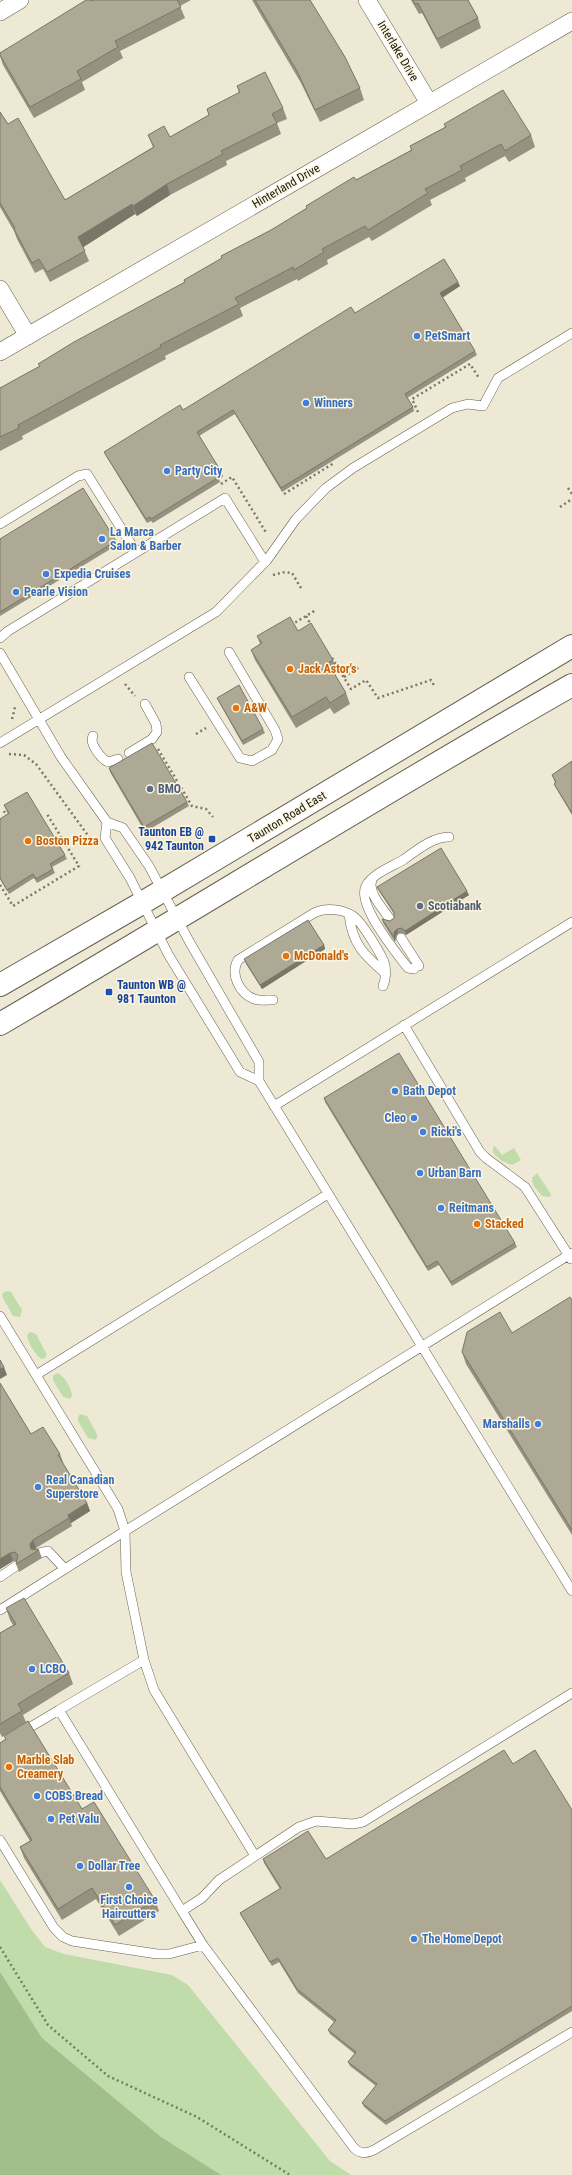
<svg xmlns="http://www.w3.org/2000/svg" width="572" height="2175" viewBox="0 0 572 2175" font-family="'Roboto Condensed',sans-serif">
<rect width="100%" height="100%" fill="#eee9d4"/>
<path fill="#c0dcab" d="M495,1146L502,1155L514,1148L521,1160L512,1165L502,1161L493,1153V1147Z
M537,1173L551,1194L550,1197L542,1196L533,1185L532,1178Z
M6,1291L11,1292L22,1310L20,1317L13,1316L3,1298L2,1294Z
M30,1332L36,1334L47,1355L45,1358L41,1359C35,1354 28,1343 27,1335Z
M57,1373C64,1375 72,1389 72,1396L70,1399L63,1397L53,1380V1376Z
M80,1414L87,1416L98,1436L95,1440L88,1438L78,1421V1417Z
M0,1880L31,1929L45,1947L64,1954L172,1975L188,1985L330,2161L351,2175H0Z"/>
<path fill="#a1bf8b" d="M0,1972L42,2038L161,2137L221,2175H0Z"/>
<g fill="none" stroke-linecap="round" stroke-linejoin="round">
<g stroke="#66614f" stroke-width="10">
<path id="service" d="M0,524L78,476L87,474L136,552
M0,638L8,631L225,498L265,562
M0,653L61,757L107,822L123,828L149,866L189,941L259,1062V1081L572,1591
M189,677L240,758L252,761L272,750L278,739L275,730L229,652
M93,736C89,743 101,759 108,762L118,759
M0,743L216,612L267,560L296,519L326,488L353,468L452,408L468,404L483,406L498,378L572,333
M129,753L152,739L157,732L156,724L145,704
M107,822L105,838L130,878L168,954L240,1072L259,1081
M372,880C367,892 383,909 390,919
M349,914C352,944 364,955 386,974
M401,938L419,966
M414,969L408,968C397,954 356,904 366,886C372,874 391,867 403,860C416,851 432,837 449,837
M273,1000C267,1000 260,1001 254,999C239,993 230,974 238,960L314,913C326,907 342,909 353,916C362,922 382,955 385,965C386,973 386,979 383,986
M404,1025L480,1152L486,1158L525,1187L571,1259
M274,1106L572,922
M572,1253L125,1531L126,1572L144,1660L59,1710L182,1911L202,1898L219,1880L299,1827L316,1821L353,1824L363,1822L572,1693
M0,1316L36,1375L328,1194
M39,1553L48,1551L65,1569
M0,1577L16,1566
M0,1610L125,1531L118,1509L36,1375
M144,1660L154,1690L255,1856
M22,1732L59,1710
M0,1840L54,1928L63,1937L72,1941L157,1954H169L203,1945L354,2148C360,2154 366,2154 374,2150L572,2032
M182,1911L203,1945"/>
</g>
<g stroke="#66614f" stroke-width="18">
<path id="minor" d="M367,0L429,103
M0,12L20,0
M0,289L28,336
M0,352L572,21"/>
</g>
<g stroke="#66614f" stroke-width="24">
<path id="secondary" d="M0,985L142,903L572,646
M0,1024C191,912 379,795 572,685"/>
</g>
<path stroke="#7b786a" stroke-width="2.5" stroke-dasharray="2 3" stroke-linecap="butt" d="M418,412L412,399L470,364L479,378
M221,484L232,477L267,534
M568,488L572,494
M284,494L334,463
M560,507L572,499
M273,575L285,572L292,573L301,588
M306,616L311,625
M291,625L316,610
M332,658L351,689L366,680L378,698L431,680L435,687
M344,677L359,667
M125,684L135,696
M12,719L15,707
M196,734L206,728
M158,749L192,806L206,809L213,817
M9,754L24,755L36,764L92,841
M4,811L7,817
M0,885L13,906L79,866L47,814
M0,1947L48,2025L108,2076L197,2117L290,2175"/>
<use href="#service" stroke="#fff" stroke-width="9"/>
<use href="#minor" stroke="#fff" stroke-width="17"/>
<use href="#secondary" stroke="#fff" stroke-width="22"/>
</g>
<path fill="#969180" d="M93,0H191L180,6L185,18L120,51L123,58L82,82L85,90L34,118L3,65L0,56V53Z
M252,0H310L360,88L364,100L320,122L301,83Z
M411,0H468L478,18L481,28L441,49L422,13L419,14Z
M237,86L283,108L287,119L277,123L281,134L226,161L227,165L170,195L137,216L135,214L83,247L89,261L50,282L43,269L35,273L17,239L14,231L0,207V112L8,124L65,200L153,147L148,135L170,137L209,115L207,109L239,93Z
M444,124L531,135L535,147L509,162L505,156L465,178L466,181L430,200L432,205L372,241L369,237L327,260L328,264L298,281L297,279L240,308L243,316L165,356L166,359L22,436L23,439L0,451V388L40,366L38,364L185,282L184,280L222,259L221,256L271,230L356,180L411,150L410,146L445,127Z
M460,286L442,297L475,351L477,355L407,398L413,407L414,411L282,492L235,414L199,436L222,473L223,477L219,479L220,482L153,523L151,521L147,523L106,456L104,452L183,410L355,313Z
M0,539L116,541L117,545L0,616Z
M298,631L333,660L337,670L333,672L346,693L350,704L334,714L330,708L296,728L255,660L251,650L260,644L257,636Z
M217,698L263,729L265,733L243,745L219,702Z
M572,761V815L556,788L554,784L555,783L552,775Z
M109,768L187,802L189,806L145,832L110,772Z
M4,805L65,855L67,859L52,867L55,873L37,883L34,878L9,894L0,879V819L8,814Z
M377,887L469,895L406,935L403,933H398L396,936L395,942L383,923L382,919L390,921L394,918V914L379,891Z
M324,945L325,949L262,989L246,964L244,959Z
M324,1098L515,1243L517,1247L452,1286L439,1265L428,1271L325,1102Z
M572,1300V1535L466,1364L462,1352L512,1333Z
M0,1383L31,1434L60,1454L63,1462L62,1463L87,1503L90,1511L71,1523L72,1526L36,1548L35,1549L39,1550L42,1558L19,1572L16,1564L17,1561H13L0,1569Z
M6,1608L69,1673L73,1684L23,1715L26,1722L2,1737L0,1733V1633L13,1625L10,1620Z
M4,1736L82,1809L155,1900L159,1911L119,1936L96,1899L62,1920L24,1858L20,1847L30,1841L0,1791V1743L6,1739Z
M513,1764L572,1810V2011L386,2125L364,2107L362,2103L376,2086L350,2066L348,2062L355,2054L330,2034L328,2030L334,2022L298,1993L279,1962L272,1966L242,1917L240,1913L280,1889L264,1863L263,1859H326Z"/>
<path fill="#7a7668" d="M167,184L170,195L137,216L133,206Z
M132,204L135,214L82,248L78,237Z
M458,282L460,286L442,298L440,293Z
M467,891L469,895L406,935L405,931Z
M397,929L398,933L396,936L395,942L394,937V932Z
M324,945L325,949L262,989L260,985Z
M4,1367L7,1375L0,1379V1369Z
M87,1503L90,1511L71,1523L68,1515Z
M33,1540L36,1548L33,1552L31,1549L30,1544Z
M10,1553L13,1561L0,1569V1559Z"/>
<path fill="#aea995" stroke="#7a7668" d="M86,0H91L92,1L93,0H177L181,7L115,41L118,47L77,71L81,79L30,107L0,55V53Z
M255,0H310L345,57L360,88L315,110L297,71Z
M413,0H468L478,18L437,39L418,3L415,4Z
M265,72L283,108L272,114L277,123L221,151L223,154L167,184L133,206L132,204L78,237L85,251L47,272L39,259L32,263L14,229L15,228L0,203V112L8,124L18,118L65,200L154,147L148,135L164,126L170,137L209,115L207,109L240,92L237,86Z
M503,90L531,135L505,151L501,144L460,166L462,170L425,189L428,193L368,230L365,226L322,249L324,252L294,270L293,267L235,298L239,304L160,345L161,347L18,425L19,428L0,437V388L40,366L38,364L74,342L185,282L184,280L222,258L221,256L271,230L307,208L306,206L354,177L356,180L412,150L410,146L446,127L444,124Z
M444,259L458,282L440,293L475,351L405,394L413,407L281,488L233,410L197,432L222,473L217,475L219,477L151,519L150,517L146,519L104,452L180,405L183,410L351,307L355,313Z
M83,488L116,541L0,612V539Z
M290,617L298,631L311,623L333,660L328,663L346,693L330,703L326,697L292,717L251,650L262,643L257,636Z
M239,685L263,729L242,741L217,698Z
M152,743L187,802L144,827L109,768Z
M572,761V813L554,784L556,782L552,775Z
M27,792L65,855L50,864L53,869L36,879L33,874L7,890L0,878V819L9,813L4,805Z
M441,848L467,891L405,931L402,928L397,929L394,932V937L382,919L390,921L394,918V912L377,887Z
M308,920L324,945L260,985L244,959Z
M399,1053L515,1243L451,1282L437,1261L427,1267L324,1098Z
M570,1297L572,1300V1530L462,1352L467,1332L500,1312L512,1333Z
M0,1360L4,1367L0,1369Z
M0,1383L31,1434L43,1427L60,1454L58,1455L87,1503L68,1515L69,1518L33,1540L30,1544L31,1549L39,1550L16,1564L18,1555L15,1552L10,1553L0,1559Z
M24,1598L69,1673L18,1704L22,1711L0,1724V1633L16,1624L6,1608Z
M28,1721L82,1809L94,1802L155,1900L115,1925L92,1888L58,1909L20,1847L32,1840L0,1787V1743L6,1739L4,1736Z
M504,1750L513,1764L535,1750L572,1810V2006L385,2121L362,2103L377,2084L348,2062L356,2052L328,2030L336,2020L297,1989L278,1958L270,1962L240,1913L281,1888L263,1859L308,1831L326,1859Z"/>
<g fill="#3f7fe0" stroke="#fcf6e1" stroke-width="1.5">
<circle cx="417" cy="336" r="4"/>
<circle cx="306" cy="403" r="4"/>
<circle cx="167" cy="471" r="4"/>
<circle cx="102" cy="539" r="4"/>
<circle cx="46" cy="574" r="4"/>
<circle cx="16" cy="592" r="4"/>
<circle cx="395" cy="1091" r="4"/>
<circle cx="414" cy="1118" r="4"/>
<circle cx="423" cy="1132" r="4"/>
<circle cx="420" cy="1173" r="4"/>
<circle cx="441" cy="1208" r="4"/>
<circle cx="538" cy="1424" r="4"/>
<circle cx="38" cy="1487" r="4"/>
<circle cx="32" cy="1669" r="4"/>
<circle cx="37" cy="1796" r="4"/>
<circle cx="51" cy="1819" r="4"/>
<circle cx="80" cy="1866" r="4"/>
<circle cx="129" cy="1887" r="4"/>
<circle cx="414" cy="1939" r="4"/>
</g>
<g fill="#e8710a" stroke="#fcf6e1" stroke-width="1.5">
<circle cx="290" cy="669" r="4"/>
<circle cx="236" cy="708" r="4"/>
<circle cx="28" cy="841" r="4"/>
<circle cx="286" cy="956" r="4"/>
<circle cx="477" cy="1224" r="4"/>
<circle cx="9" cy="1767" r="4"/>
</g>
<g fill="#5c6f8a" stroke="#fcf6e1" stroke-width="1.5">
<circle cx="150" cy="789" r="4"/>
<circle cx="420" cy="906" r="4"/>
</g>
<g fill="#1a4fb4" stroke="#fcf6e1" stroke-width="1.5">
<rect x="208" y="835" width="8" height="8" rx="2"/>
<rect x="105" y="988" width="8" height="8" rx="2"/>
</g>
<g text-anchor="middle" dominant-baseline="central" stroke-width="3" stroke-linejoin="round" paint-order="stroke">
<g font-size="12" fill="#191710" stroke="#fcf6e1">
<text transform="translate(398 51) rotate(59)">Interlake Drive</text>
<text transform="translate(286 186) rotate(-30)">Hinterland Drive</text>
<text transform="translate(287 817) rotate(-31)">Taunton Road East</text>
</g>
<g font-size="12" font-weight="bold" fill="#366cbe" stroke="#fcf6e1" text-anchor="start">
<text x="425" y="336">PetSmart</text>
<text x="314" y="403">Winners</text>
<text x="175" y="471">Party City</text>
<text x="110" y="532">La Marca<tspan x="110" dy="14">Salon &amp; Barber</tspan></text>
<text x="54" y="574">Expedia Cruises</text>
<text x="24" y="592">Pearle Vision</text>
<text x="403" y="1091">Bath Depot</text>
<text x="406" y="1118" text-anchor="end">Cleo</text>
<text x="431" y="1132">Ricki's</text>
<text x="428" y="1173">Urban Barn</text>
<text x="449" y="1208">Reitmans</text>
<text x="530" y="1424" text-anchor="end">Marshalls</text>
<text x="46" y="1480">Real Canadian<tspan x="46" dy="14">Superstore</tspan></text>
<text x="40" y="1669">LCBO</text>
<text x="45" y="1796">COBS Bread</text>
<text x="59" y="1819">Pet Valu</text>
<text x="88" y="1866">Dollar Tree</text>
<text x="129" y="1900" text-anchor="middle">First Choice<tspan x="129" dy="14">Haircutters</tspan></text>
<text x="422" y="1939">The Home Depot</text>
</g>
<g font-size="12" font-weight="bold" fill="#c56008" stroke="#fcf6e1" text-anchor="start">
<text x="298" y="669">Jack Astor's</text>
<text x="244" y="708">A&amp;W</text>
<text x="36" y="841">Boston Pizza</text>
<text x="294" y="956">McDonald's</text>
<text x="485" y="1224">Stacked</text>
<text x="17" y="1760">Marble Slab<tspan x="17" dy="14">Creamery</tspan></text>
</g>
<g font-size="12" font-weight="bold" fill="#4e5e75" stroke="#fcf6e1" text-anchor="start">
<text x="158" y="789">BMO</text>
<text x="428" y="906">Scotiabank</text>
</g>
<g font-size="12" font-weight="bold" fill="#164399" stroke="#fcf6e1" text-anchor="end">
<text x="204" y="832">Taunton EB @<tspan x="204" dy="14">942 Taunton</tspan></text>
<text x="117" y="985" text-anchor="start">Taunton WB @<tspan x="117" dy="14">981 Taunton</tspan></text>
</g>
</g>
</svg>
